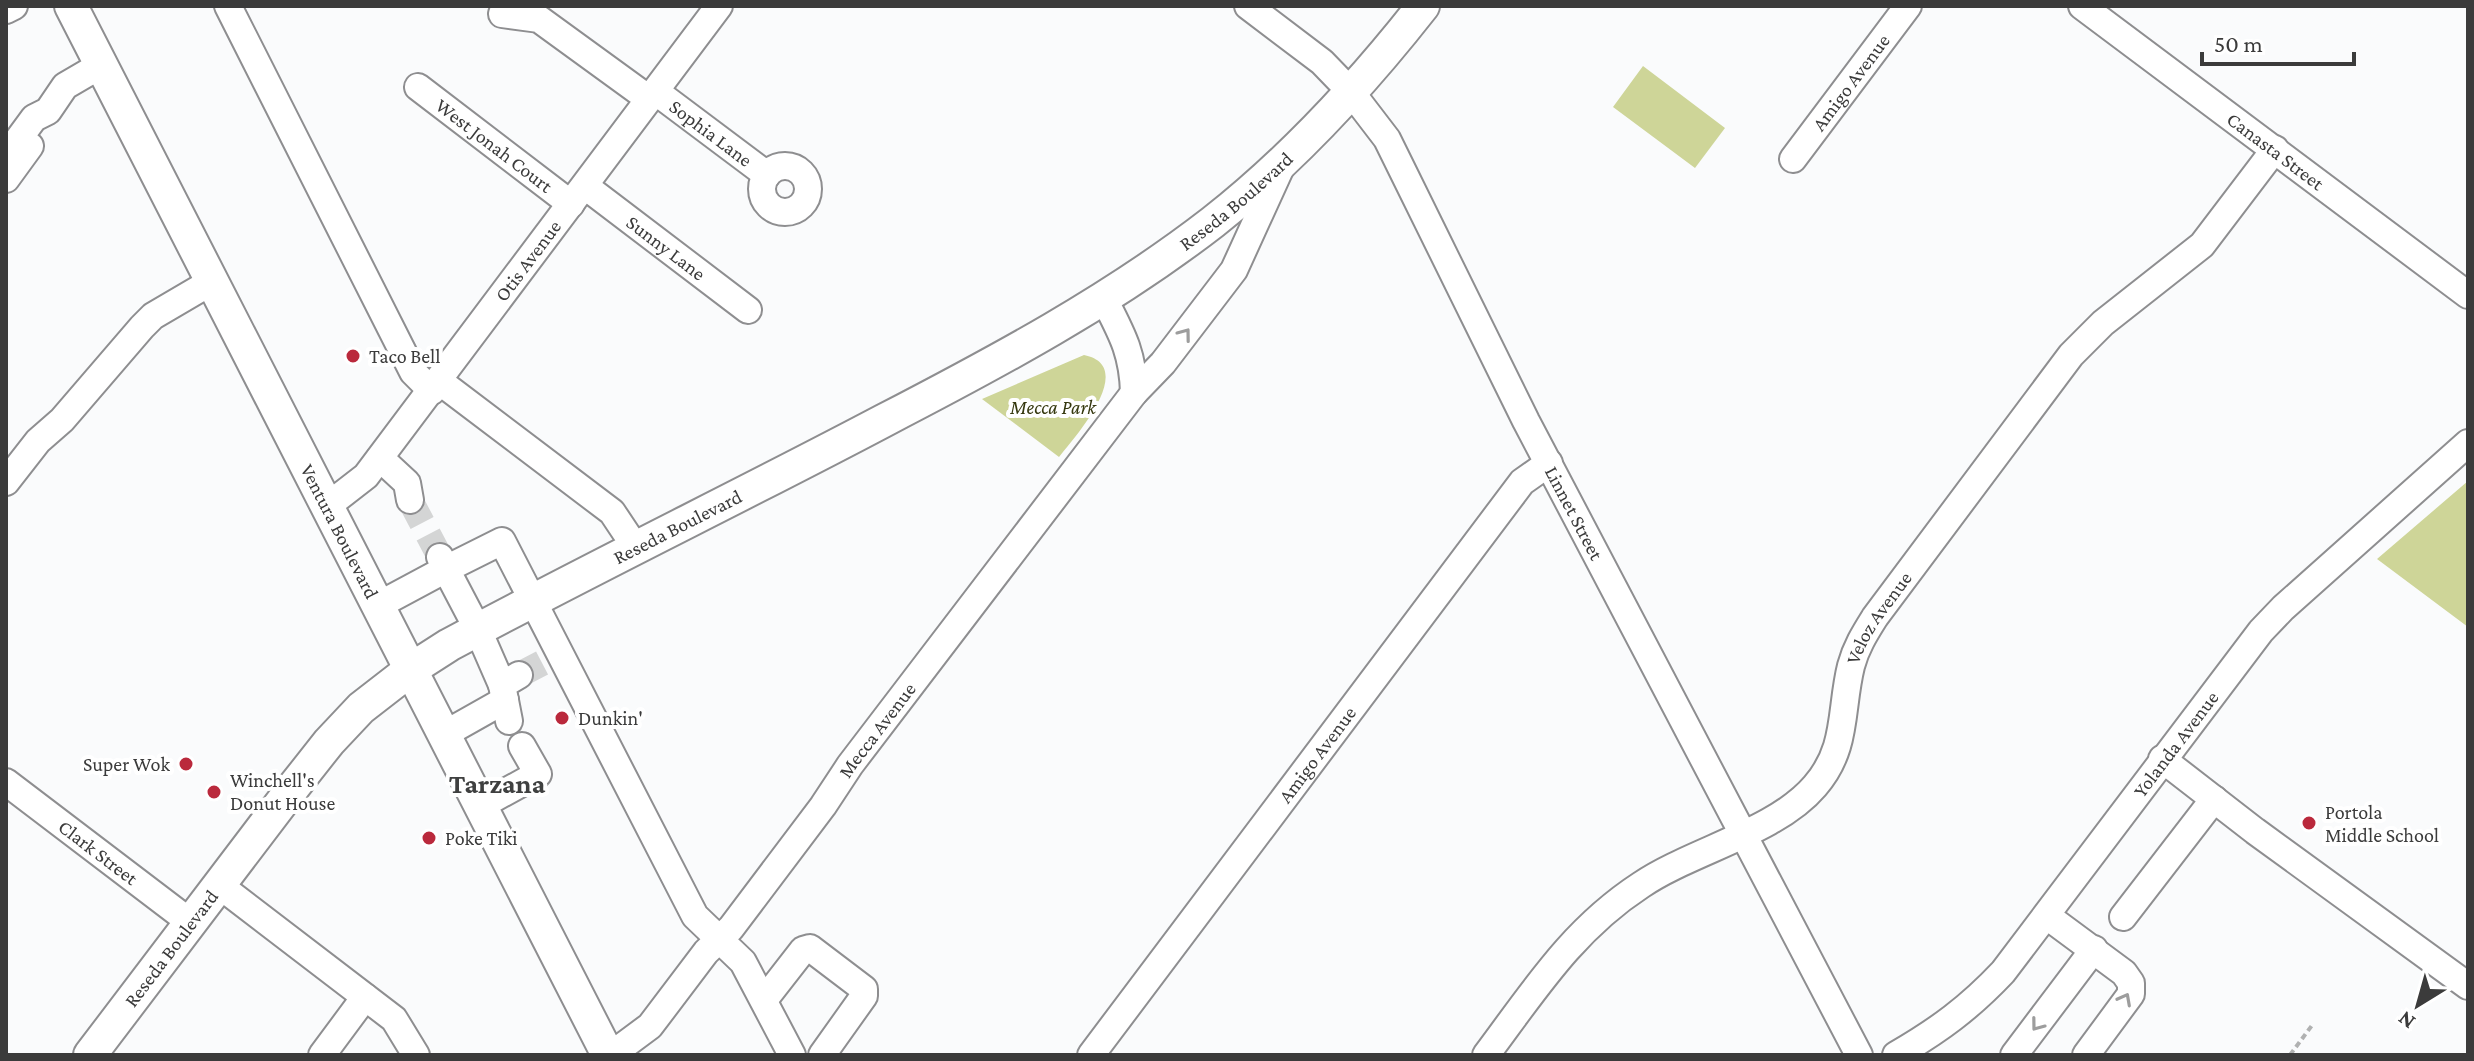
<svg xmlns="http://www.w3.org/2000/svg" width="2474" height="1061" viewBox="0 0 2474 1061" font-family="'Crimson Pro',serif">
<rect width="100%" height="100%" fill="#fafbfc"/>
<path fill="#ced598" d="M1643,66L1725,128L1695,168L1613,107Z
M1084,355C1138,366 1076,436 1059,457L982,399Z
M2468,481V627L2377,559Z"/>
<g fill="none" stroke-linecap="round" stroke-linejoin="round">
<path stroke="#d4d5d5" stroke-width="26" stroke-dasharray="26 13" stroke-linecap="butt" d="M410,500L440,557
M519,675L544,662"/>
<g stroke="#8e8e90" stroke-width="30">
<g id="minor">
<path d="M228,6L413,372L432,391"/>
<path id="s1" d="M1248,6L1322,62L1351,92L1387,139L1526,421L1859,1055"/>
<path id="s2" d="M2082,6L2468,295"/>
<path d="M6,10L14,6"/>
<path d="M502,14L539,19L649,99"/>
<path id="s3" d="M418,87L571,204"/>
<path id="s4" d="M655,91L767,175"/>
<path d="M6,156L34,118L48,111L65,86L101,65"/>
<path id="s5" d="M1793,159L1908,6"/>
<circle cx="785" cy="189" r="23"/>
<path d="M6,179L30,146"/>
<path id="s6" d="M585,186L748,310"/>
<path d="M1104,299C1122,334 1133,353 1134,393"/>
<path d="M439,381L612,512L636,548"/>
<path d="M380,458L407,483L410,500"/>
<path d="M6,482L38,441L62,420L142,327L153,316L211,282"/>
<path id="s7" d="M326,507L366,476L719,6"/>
<path d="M377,606L446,569L440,557"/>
<path d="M502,685L478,630L446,569L502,541L695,916L743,962L792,1055"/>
<path d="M509,721L502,685L519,675"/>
<path d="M443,735L505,700"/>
<path d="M2162,759L2255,831L2468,986"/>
<path id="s8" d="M6,782L190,922"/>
<path d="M480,806L538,774L522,746"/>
<path d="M219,885L394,1019L416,1055"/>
<path d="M2047,916L2124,973L2131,983V994L2086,1055"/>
<path d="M2123,917L2214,799"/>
<path d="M764,1000L803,950L810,948L864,989V996L822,1055"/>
<path d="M322,1055L365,997"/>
<path id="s9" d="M611,1055L650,1026L706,952L731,928L823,806L850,765L1134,393L1163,363L1234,270L1281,167"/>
<path id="s10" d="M1091,1055L1522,482L1549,463"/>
<path id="s11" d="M1486,1055C1534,991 1572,930 1641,885C1691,851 1776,832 1815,786C1848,748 1840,710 1851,666C1856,647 1865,633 1875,617L2071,355L2103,323L2202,245L2275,149"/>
<path id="s12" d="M1896,1055C1939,1030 1969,1008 2003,972L2261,631L2283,608L2468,443"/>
<path d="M2014,1055L2094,949"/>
</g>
</g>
<g stroke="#8e8e90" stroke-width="36">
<g id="major">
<path id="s13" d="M71,6L608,1055"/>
<path id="s14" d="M90,1055L295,785L329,742L361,708L410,670L449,645C592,568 739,497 883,421C997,362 1111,301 1213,222C1292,160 1361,85 1423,6"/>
</g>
</g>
<path stroke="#b0b1b1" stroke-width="4" stroke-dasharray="6 4" stroke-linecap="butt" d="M2290,1055L2313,1024"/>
<use href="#minor" stroke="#fff" stroke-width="26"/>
<use href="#major" stroke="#fff" stroke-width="32"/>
</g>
<defs><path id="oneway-chevron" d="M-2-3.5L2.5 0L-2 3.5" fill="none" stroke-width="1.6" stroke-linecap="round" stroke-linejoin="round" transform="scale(2)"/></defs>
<g stroke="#9d9d9d">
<use href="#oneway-chevron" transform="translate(1185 334) rotate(-53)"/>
<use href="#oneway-chevron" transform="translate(2125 999) rotate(-62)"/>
<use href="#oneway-chevron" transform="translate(2037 1025) rotate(127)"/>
</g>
<g fill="#ba293c" stroke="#fff" stroke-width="3">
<circle cx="353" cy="356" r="8"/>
<circle cx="562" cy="718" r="8"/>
<circle cx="186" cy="764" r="8"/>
<circle cx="214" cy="792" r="8"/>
<circle cx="2309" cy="823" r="8"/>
<circle cx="429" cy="838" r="8"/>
</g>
<g text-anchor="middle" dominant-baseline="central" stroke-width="8" stroke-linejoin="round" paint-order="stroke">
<g font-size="20" fill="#3b3b3b" stroke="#fff">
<text stroke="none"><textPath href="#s5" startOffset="96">Amigo Avenue</textPath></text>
<text stroke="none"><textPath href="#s4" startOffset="70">Sophia Lane</textPath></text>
<text stroke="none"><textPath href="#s3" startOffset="96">West Jonah Court</textPath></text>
<text stroke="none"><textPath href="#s2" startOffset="242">Canasta Street</textPath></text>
<text stroke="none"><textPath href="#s14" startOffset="1454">Reseda Boulevard</textPath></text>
<text stroke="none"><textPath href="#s6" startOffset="102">Sunny Lane</textPath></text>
<text stroke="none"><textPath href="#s7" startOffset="320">Otis Avenue</textPath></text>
<text stroke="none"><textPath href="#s1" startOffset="612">Linnet Street</textPath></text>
<text stroke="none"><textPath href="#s14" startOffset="806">Reseda Boulevard</textPath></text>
<text stroke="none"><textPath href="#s13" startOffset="590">Ventura Boulevard</textPath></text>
<text stroke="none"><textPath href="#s11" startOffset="616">Veloz Avenue</textPath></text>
<text stroke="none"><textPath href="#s9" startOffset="422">Mecca Avenue</textPath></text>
<text stroke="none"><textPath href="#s12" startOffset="422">Yolanda Avenue</textPath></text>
<text stroke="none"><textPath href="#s10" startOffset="376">Amigo Avenue</textPath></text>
<text stroke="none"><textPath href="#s8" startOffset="116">Clark Street</textPath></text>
<text stroke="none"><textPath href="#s14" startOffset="134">Reseda Boulevard</textPath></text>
</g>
<g font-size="20" fill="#3b3b3b" stroke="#fff" text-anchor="start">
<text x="369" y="356">Taco Bell</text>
<text x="578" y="718">Dunkin'</text>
<text x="170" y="764" text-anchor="end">Super Wok</text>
<text x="230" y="780">Winchell's<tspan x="230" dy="23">Donut House</tspan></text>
<text x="2325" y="812">Portola<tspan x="2325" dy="23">Middle School</tspan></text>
<text x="445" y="838">Poke Tiki</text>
</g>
<g font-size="20" font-style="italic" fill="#35380f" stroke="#fff">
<text x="1053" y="407">Mecca Park</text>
</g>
<g font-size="28" font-weight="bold" fill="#3f4040" stroke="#fff">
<text x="497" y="783">Tarzana</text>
</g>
</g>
<rect width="2474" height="1061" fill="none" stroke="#3b3b3b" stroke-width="16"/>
<g transform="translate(2418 1005) rotate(217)" stroke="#ffffff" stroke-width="6" paint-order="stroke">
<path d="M0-6L14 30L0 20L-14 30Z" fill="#3b3b3b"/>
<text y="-12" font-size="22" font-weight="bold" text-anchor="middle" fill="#3b3b3b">N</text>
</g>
<path d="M2202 52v12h152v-12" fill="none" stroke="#3b3b3b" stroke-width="4"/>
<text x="2214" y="52" font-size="24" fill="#3b3b3b" stroke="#ffffff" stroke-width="6" paint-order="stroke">50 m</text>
</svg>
